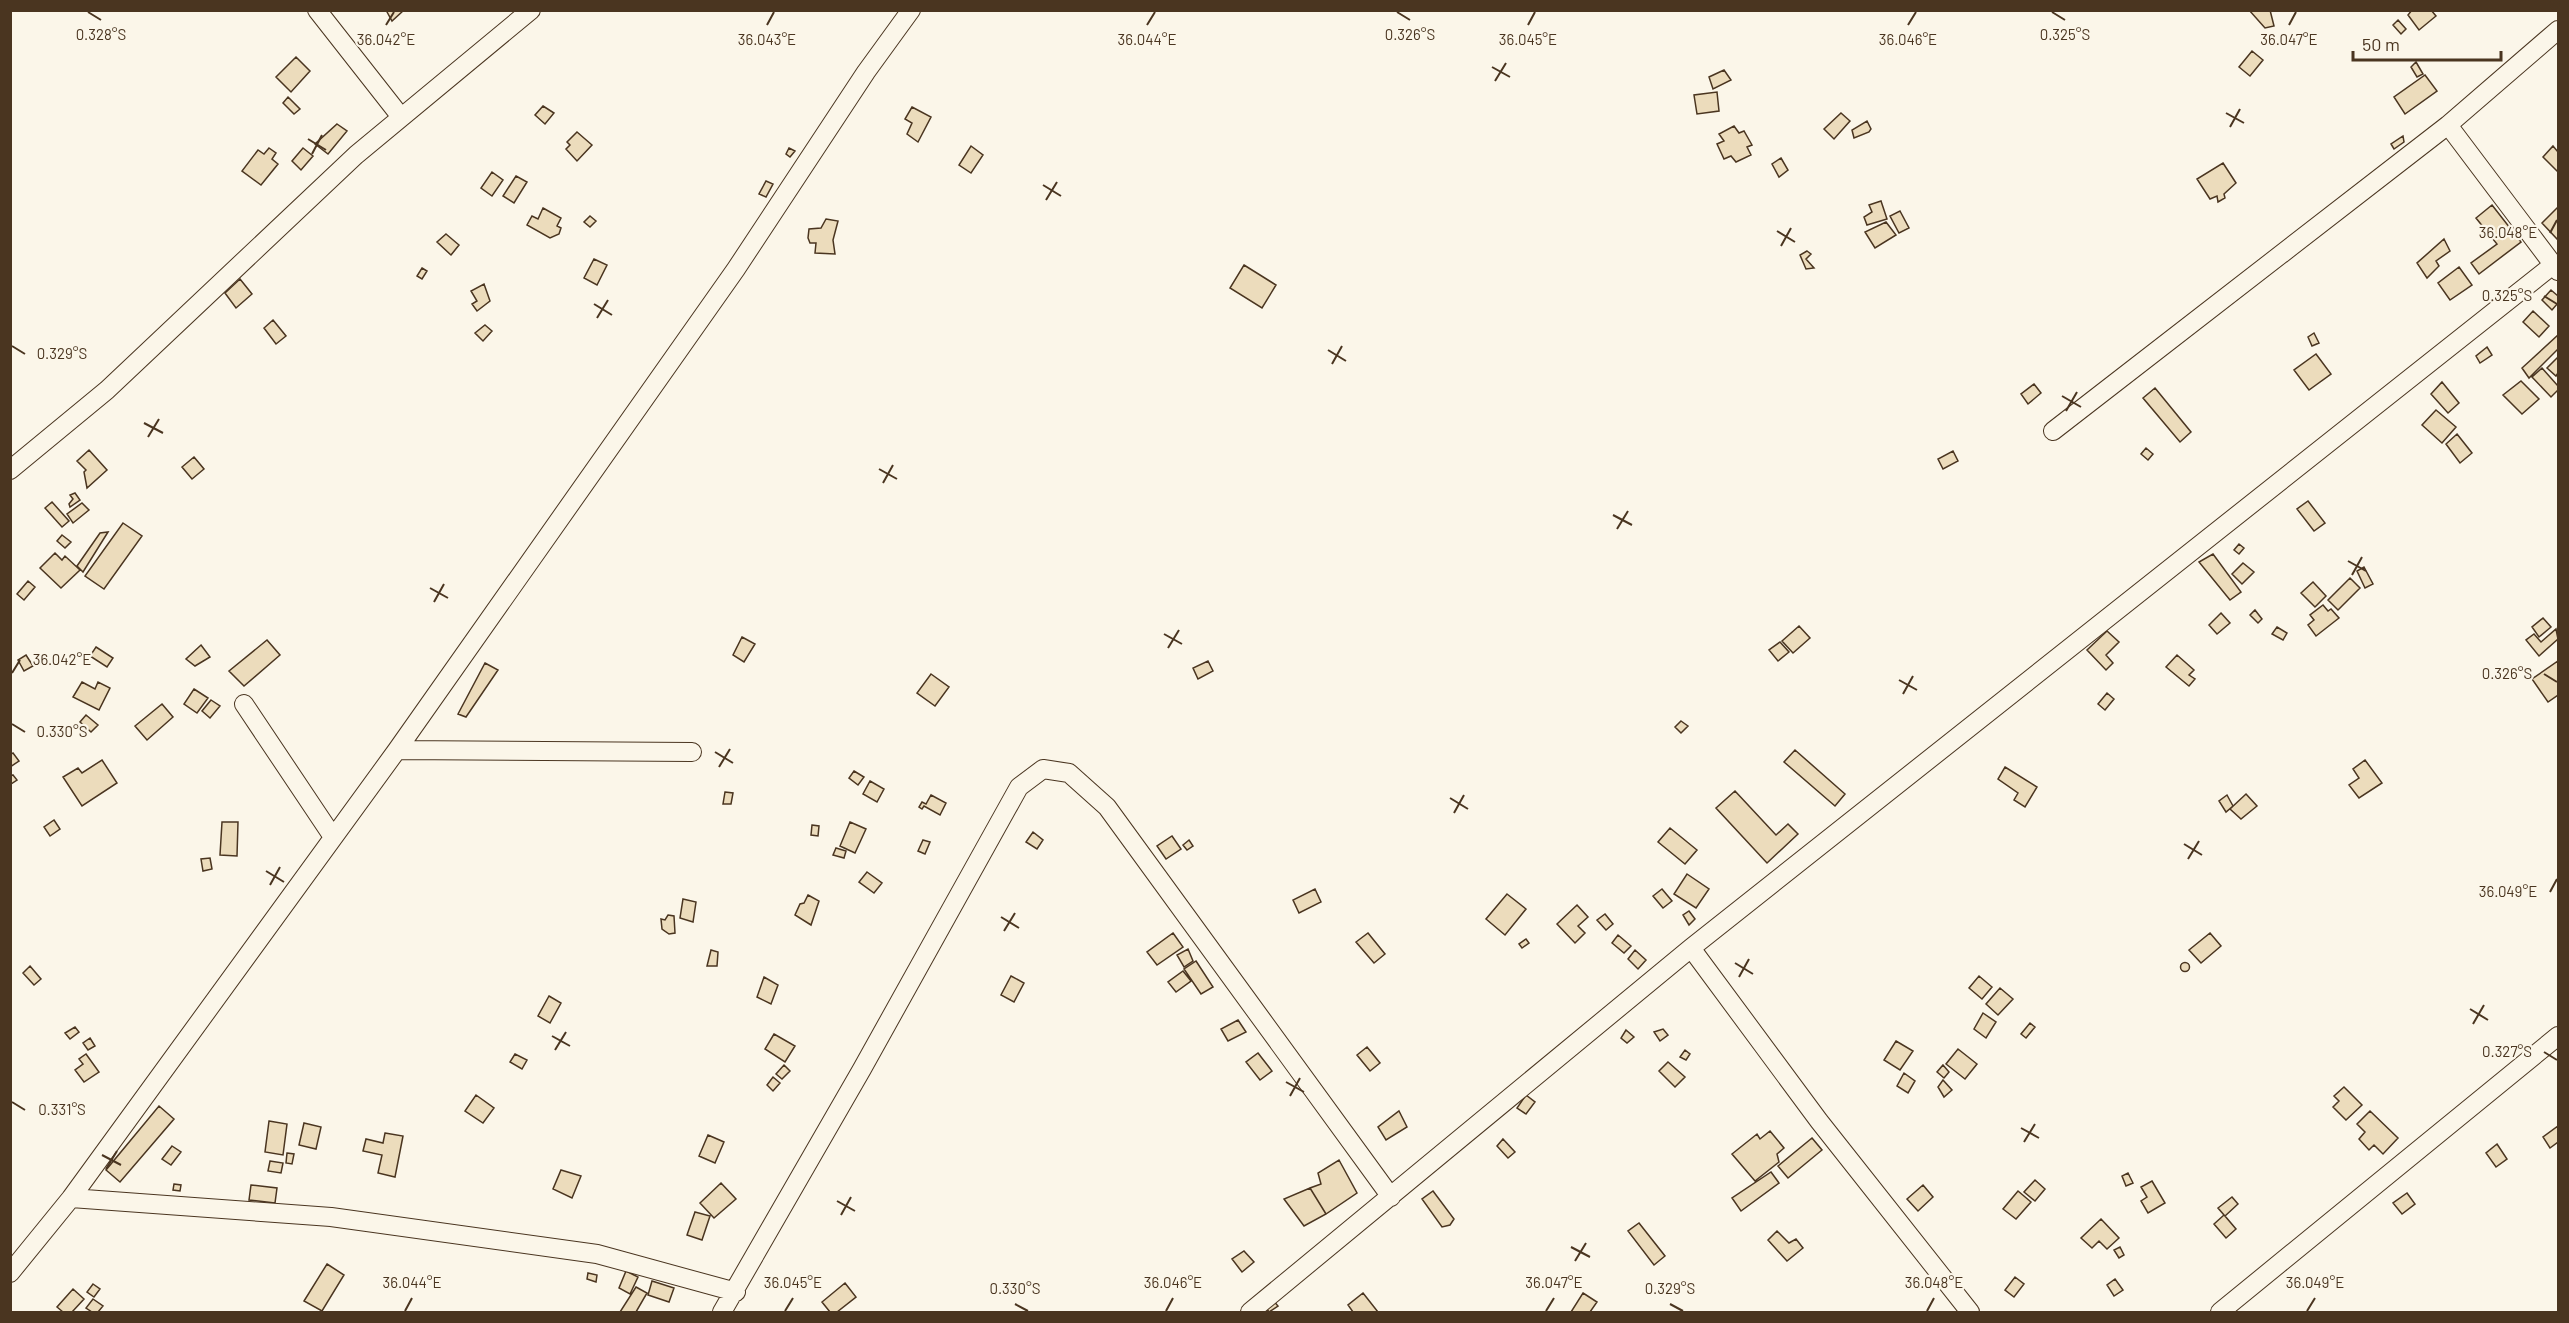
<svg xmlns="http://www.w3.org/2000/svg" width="2569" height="1323" viewBox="0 0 2569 1323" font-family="Barlow,sans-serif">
<rect width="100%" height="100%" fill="#fbf6e9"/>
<path fill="#ecdcbc" stroke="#4a3520" stroke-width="1.5" d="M386,10H404L392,21Z
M2249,10H2270L2274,26L2265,28Z
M2412,10H2431L2436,16L2419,30L2408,15Z
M2398,20L2406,29L2401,34L2393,25Z
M2252,51L2263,60L2250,76L2239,67Z
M296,57L310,71L291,92L276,77Z
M2416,62L2423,74L2417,77L2411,67Z
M1724,70L1731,80L1713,89L1709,77Z
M2425,75L2437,91L2405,114L2394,97Z
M1717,92L1719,111L1697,114L1694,95Z
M288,97L300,109L294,114L283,103Z
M543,106L554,113L545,124L535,115Z
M912,107L931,117L918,142L907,134L912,123L905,119Z
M1841,113L1850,121L1834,139L1824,129Z
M1867,121L1871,129L1869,132L1854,138L1852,130Z
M337,124L347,131L328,154L315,144Z
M1734,126L1739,133L1744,131L1752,145L1747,147L1751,155L1736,162L1731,156L1724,159L1717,144L1724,141L1719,134Z
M577,132L592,145L577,161L566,149L570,145L567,142Z
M2403,136L2404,142L2394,149L2391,144Z
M971,146L983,155L971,173L959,165Z
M2553,146L2558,152V172L2543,157Z
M269,148L276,153L272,159L278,164L261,185L242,171L258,150L264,154Z
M303,148L313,156L301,170L292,161Z
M789,148L795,151L790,157L786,154Z
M1781,158L1788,170L1779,177L1772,164Z
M2223,163L2236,183L2224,194L2225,198L2218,202L2217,196L2210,199L2197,179Z
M492,172L503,180L492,196L481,188Z
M516,176L527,182L514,203L503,196Z
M766,181L773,184L766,197L759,194Z
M1881,201L1887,219L1867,225L1864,217L1872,212L1869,205Z
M2492,205L2521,242L2479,274L2471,263L2497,244L2476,218Z
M2558,207V240L2542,223Z
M543,208L561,218L557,226L561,228L559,234L550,238L527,225L532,216L538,219Z
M1900,211L1909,228L1899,233L1890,216Z
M590,216L596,221L590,227L584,222Z
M826,219L838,221L833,240L835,254L815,253L816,243H810L808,238L809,229L821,228Z
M1886,222L1896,235L1875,248L1865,232Z
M446,234L459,245L451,255L437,242Z
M2444,239L2450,251L2436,261L2439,266L2427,278L2417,263Z
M1807,251L1811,254L1806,259L1814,268L1806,269L1800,255Z
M594,259L607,265L597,285L584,278Z
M1244,265L1276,285L1262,308L1230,288Z
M2459,267L2472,285L2450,300L2438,283Z
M422,268L427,271L422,279L417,276Z
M240,279L252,294L236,308L225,293Z
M484,284L490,301L477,311L472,304L477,301L471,291Z
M2551,290L2558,296V303L2552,310L2542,300Z
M2533,311L2549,326L2539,337L2523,322Z
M273,320L286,336L276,344L264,328Z
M485,325L492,331L483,341L475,333Z
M2314,333L2319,343L2312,346L2308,337Z
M2558,335V349L2529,378L2522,368Z
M2487,347L2492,355L2480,363L2476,356Z
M2316,354L2331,374L2309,390L2294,370Z
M2558,357V373L2556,376L2547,368Z
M2542,368L2558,386V390L2551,397L2532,377Z
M2521,381L2539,399L2522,414L2503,395Z
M2442,382L2459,403L2448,413L2431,394Z
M2034,384L2041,393L2028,404L2021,394Z
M2155,388L2191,432L2180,442L2143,398Z
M2436,410L2456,427L2442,443L2422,425Z
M2457,434L2472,453L2460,463L2446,444Z
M2146,448L2153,454L2148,460L2141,454Z
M89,450L107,470L87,488L84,472L86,470L77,461Z
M1953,451L1958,461L1943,469L1938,459Z
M194,457L204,469L192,479L182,467Z
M75,493L80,500L70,507L69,504L73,499L70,495Z
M2308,501L2325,523L2314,531L2297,509Z
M52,502L69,521L62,527L45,508Z
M82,503L89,510L73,523L67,514Z
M123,523L142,536L104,589L85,576Z
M108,532L83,572L77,566L100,533Z
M62,535L71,542L65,548L57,541Z
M2239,544L2244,548L2239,554L2234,550Z
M55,553L62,560L65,556L80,570L61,588L40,568Z
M2213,554L2241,592L2230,600L2199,562Z
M2243,563L2254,572L2242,584L2232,574Z
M2364,567L2373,584L2365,588L2357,571Z
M2350,578L2360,588L2338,610L2328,600Z
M28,581L35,587L24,600L17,594Z
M2313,582L2326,596L2315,607L2301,593Z
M2323,605L2328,611L2331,609L2339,618L2316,636L2308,625L2314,620L2310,615Z
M2255,610L2262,619L2258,623L2250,615Z
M2221,613L2230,623L2217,634L2209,625Z
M2543,618L2551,627L2539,637L2532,627Z
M1799,626L1810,638L1793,653L1782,641Z
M2277,627L2287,633L2283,640L2272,634Z
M2556,629L2558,639L2539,656L2526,640L2534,634L2541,642Z
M2107,631L2119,642L2106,655L2113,663L2106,670L2087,650Z
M742,637L755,644L744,662L733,655Z
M267,640L280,655L244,686L229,671Z
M1780,642L1789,652L1778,661L1769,650Z
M201,645L210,657L195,666L186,659Z
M96,647L113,658L107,667L90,656Z
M26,655L33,666L24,671L18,660Z
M2177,655L2194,670L2189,675L2195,679L2189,686L2166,667Z
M1208,661L1213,671L1198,679L1193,668Z
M2558,661V695L2548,702L2532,679Z
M485,663L498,670L466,717L458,714Z
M931,674L949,687L935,706L917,693Z
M82,682L95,689L98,682L110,688L99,710L73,697Z
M194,689L208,698L197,713L184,704Z
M2107,693L2114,699L2105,710L2098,704Z
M211,700L220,706L210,718L202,711Z
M162,704L173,717L147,740L135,726Z
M86,715L98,725L91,732L80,722Z
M1681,721L1688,726L1681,733L1675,727Z
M1795,750L1845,794L1835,806L1784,762Z
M13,753L19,761L10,767V755Z
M102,760L117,783L82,806L63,777L78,768L82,773Z
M2365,760L2382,783L2359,798L2349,785L2359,778L2353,769Z
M2005,767L2037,787L2025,807L2014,800L2018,793L1998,779Z
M854,771L864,777L858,785L849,778Z
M13,775L17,780L11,784L10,776Z
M870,781L884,789L877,802L863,794Z
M1735,791L1776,835L1788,824L1798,834L1767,863L1716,808Z
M725,792L733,793L731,804H723Z
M2246,794L2257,806L2241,819L2230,809Z
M931,795L946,803L940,815L924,806L922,809L919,807L922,802L926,804Z
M2227,795L2233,806L2226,812L2219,801Z
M54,820L60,829L50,836L44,827Z
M222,822H238L237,856L220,855Z
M850,822L866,829L855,853L840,846Z
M812,825L819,826L818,836L811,835Z
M1670,828L1697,850L1685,864L1658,842Z
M1033,832L1043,840L1037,849L1026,842Z
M1172,836L1181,849L1166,859L1157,846Z
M923,840L930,842L925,854L918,851Z
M1189,840L1193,846L1187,850L1183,845Z
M836,848L846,851L844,858L833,855Z
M210,858L212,869L203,871L201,859Z
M867,872L882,883L874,893L859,882Z
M1687,874L1709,889L1696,908L1674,894Z
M1315,889L1321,902L1299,913L1293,900Z
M1662,889L1672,901L1663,908L1653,896Z
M1507,894L1526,909L1505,935L1486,919Z
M808,895L819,901L811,925L795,915L800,904L804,903Z
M683,899L696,902L693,922L680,918Z
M1577,905L1588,917L1578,926L1585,933L1575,943L1557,924Z
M1689,911L1695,919L1689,925L1683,915Z
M1605,914L1613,924L1606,930L1597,920Z
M668,915L674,916L675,933L669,934L662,929L661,919L665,920Z
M1173,933L1183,947L1157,965L1147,952Z
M1368,933L1385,954L1374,963L1356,942Z
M2210,933L2221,946L2201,963L2189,950Z
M1618,935L1631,946L1624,953L1612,943Z
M1526,939L1529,943L1522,948L1519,944Z
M1188,949L1193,961L1184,967L1177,955Z
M711,950L718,952L717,966H707Z
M1635,950L1646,960L1638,969L1628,959Z
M1196,961L1213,987L1201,994L1184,969Z
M2180.5 967a4.5 4.5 0 1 1 9 0a4.5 4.5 0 1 1-9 0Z
M30,966L41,979L34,985L23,973Z
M1183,971L1191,981L1176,992L1168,982Z
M1011,976L1024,983L1014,1002L1001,995Z
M1979,976L1992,987L1982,999L1969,988Z
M764,977L778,985L771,1004L757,997Z
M2000,988L2013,999L1998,1015L1986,1004Z
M549,996L561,1003L550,1023L538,1016Z
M1983,1013L1996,1022L1986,1038L1974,1029Z
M1238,1020L1246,1032L1228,1041L1221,1029Z
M2030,1023L2035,1027L2026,1038L2021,1034Z
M75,1027L79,1032L70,1039L65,1033Z
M1663,1029L1668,1035L1660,1041L1654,1032Z
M1626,1030L1634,1037L1627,1043L1621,1038Z
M774,1034L795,1046L785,1062L765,1049Z
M90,1038L95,1046L88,1050L83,1043Z
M1896,1041L1913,1051L1900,1070L1884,1060Z
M1367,1047L1380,1063L1370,1071L1357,1055Z
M1958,1049L1977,1064L1965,1079L1946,1064Z
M1685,1050L1690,1054L1686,1060L1680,1057Z
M1258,1053L1272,1071L1260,1080L1246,1062Z
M86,1054L99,1072L84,1082L75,1070L83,1064L79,1059Z
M515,1054L527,1060L522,1069L510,1062Z
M1668,1062L1685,1077L1675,1087L1659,1071Z
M784,1065L790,1071L782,1079L776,1074Z
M1943,1065L1949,1072L1944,1078L1937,1072Z
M1904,1073L1915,1081L1908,1093L1897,1086Z
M773,1077L780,1083L773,1091L767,1085Z
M1943,1080L1952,1090L1944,1097L1938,1087Z
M2344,1087L2362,1105L2346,1120L2333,1107L2339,1101L2334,1096Z
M476,1095L494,1108L483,1123L465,1111Z
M1526,1095L1535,1102L1526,1114L1517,1108Z
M159,1106L174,1119L120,1182L106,1170Z
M1399,1111L1407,1127L1386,1140L1378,1127Z
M2370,1111L2398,1138L2383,1154L2374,1145L2369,1150L2359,1139L2365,1132L2357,1124Z
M269,1121L287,1124L283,1155L265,1152Z
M304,1123L321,1127L316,1149L299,1145Z
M2558,1126V1142L2550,1148L2543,1137Z
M1770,1131L1784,1148L1777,1154L1779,1162L1755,1181L1732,1154L1757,1134L1760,1139Z
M385,1133L403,1136L395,1177L378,1173L382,1155L363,1151L366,1139L383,1143Z
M708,1135L724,1142L715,1163L699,1156Z
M1812,1138L1822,1150L1788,1178L1778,1166Z
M1503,1139L1515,1152L1508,1158L1497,1146Z
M2497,1144L2507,1159L2496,1167L2486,1153Z
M172,1146L181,1152L171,1165L162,1159Z
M287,1153L294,1154L292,1164L286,1163Z
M1339,1160L1357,1193L1326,1214L1310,1188L1321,1184L1318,1173Z
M270,1161L283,1163L281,1173L268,1171Z
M561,1170L581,1176L572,1198L553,1189Z
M1771,1172L1779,1183L1741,1211L1732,1198Z
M2128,1173L2133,1183L2126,1186L2122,1176Z
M2035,1180L2045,1189L2035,1201L2024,1192Z
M2152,1181L2165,1203L2148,1213L2141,1201L2147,1197L2141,1187Z
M721,1183L736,1199L714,1218L700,1203Z
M174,1184L181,1185L180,1191L173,1190Z
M251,1185L277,1188L275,1203L249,1200Z
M1923,1185L1933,1197L1918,1211L1907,1199Z
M1310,1188L1326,1214L1304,1226L1284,1199Z
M1433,1191L1454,1219L1450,1225L1442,1227L1422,1199Z
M2018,1191L2031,1202L2016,1219L2003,1209Z
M2407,1193L2415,1204L2402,1214L2393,1203Z
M2232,1197L2238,1204L2225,1216L2236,1229L2226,1238L2214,1224L2224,1215L2218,1208Z
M695,1212L710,1216L702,1240L687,1235Z
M2101,1219L2119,1238L2107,1249L2099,1241L2092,1248L2081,1238Z
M1639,1223L1665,1256L1654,1265L1628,1231Z
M1777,1231L1789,1243L1796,1239L1803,1248L1787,1261L1768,1240Z
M2120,1247L2124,1255L2119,1258L2114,1250Z
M1244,1251L1254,1262L1242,1272L1232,1259Z
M327,1264L344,1275L322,1311L304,1301Z
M626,1271L638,1277L630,1294L619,1288Z
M588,1273L597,1275L596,1282L587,1279Z
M2015,1277L2024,1284L2014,1297L2005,1290Z
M2115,1279L2123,1290L2114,1296L2107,1285Z
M652,1281L674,1288L669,1302L648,1295Z
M845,1283L856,1297L837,1312H830L822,1302Z
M93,1284L100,1289L94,1297L87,1292Z
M636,1287L647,1293L636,1312H620Z
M73,1289L84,1299L72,1312H63L57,1307Z
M1363,1293L1378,1312H1353L1348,1305Z
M1583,1293L1597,1302L1590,1312H1571Z
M1271,1298L1278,1306L1269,1312L1264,1305Z
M93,1299L103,1306L98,1312H92L86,1308Z"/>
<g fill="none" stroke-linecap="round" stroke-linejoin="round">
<g stroke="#4a3520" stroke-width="20">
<path id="minor" d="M317,10L401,117
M2558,30L2448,125L2558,271
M2053,431L2448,125
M10,470L107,390L356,155L531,10
M244,704L333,837
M397,750L692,752
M1691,948L1819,1121L1970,1312
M71,1198L331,1217L597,1254L736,1292
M10,1273L71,1198L397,750L736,269L866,72L911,10
M722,1312L862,1069L1019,787L1043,769L1069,773L1107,807L1391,1197
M1250,1312L1691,948L2553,265
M2220,1312L2558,1036"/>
</g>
<use href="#minor" stroke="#fbf6e9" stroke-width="18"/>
</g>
<path fill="none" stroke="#4a3520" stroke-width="2" d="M88,12L101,20M1397,12L1410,20M2052,12L2065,20M386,25L394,12M767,25L774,12M1147,25L1155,12M1528,25L1535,12M1908,25L1916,12M2289,25L2296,12M1492,67L1510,77M1495,81L1506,63M2226,113L2244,123M2230,127L2240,109M308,139L326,150M312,154L322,135M1043,185L1061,196M1046,200L1057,182M1777,231L1795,242M2550,233L2557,220M1781,246L1791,228M2544,296L2557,304M594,304L612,315M597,318L608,300M12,346L25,354M1328,350L1346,361M1332,364L1342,346M2062,396L2081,407M2066,411L2077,392M144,423L163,433M148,437L159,419M879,469L897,479M883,483L893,465M1613,515L1632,525M1617,529L1628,511M2348,561L2366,571M2352,575L2362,557M430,588L448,598M434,602L444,584M1164,634L1182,644M1168,648L1179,630M12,673L20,660M2544,674L2557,682M1899,680L1917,690M1903,694L1913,676M12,724L25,732M715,752L733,763M719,767L730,749M1450,798L1468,809M1454,813L1464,795M2184,844L2202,855M2188,859L2199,841M266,871L284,882M270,885L280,867M2550,892L2557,879M1001,917L1019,928M1004,931L1015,913M1735,963L1753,974M1739,977L1749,959M2470,1009L2488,1020M2473,1024L2484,1005M552,1036L570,1046M555,1050L566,1032M2544,1052L2557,1060M1286,1082L1304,1092M1290,1096L1300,1078M12,1102L25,1110M2021,1128L2039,1138M2024,1142L2035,1124M102,1155L121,1165M106,1169L117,1151M837,1201L855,1211M841,1215L851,1197M1571,1247L1590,1257M1575,1261L1586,1243M1015,1304L1028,1311M1670,1304L1683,1311M405,1311L412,1298M785,1311L793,1298M1166,1311L1173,1298M1546,1311L1554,1298M1927,1311L1934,1298M2307,1311L2315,1298"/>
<g font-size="15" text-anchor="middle" fill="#4a3520" stroke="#fbf6e9" stroke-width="4.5" stroke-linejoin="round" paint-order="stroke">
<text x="101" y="40">0.328°S</text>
<text x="1410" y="40">0.326°S</text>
<text x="2065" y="40">0.325°S</text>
<text x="1147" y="45">36.044°E</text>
<text x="386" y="45">36.042°E</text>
<text x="767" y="45">36.043°E</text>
<text x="1528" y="45">36.045°E</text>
<text x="1908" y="45">36.046°E</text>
<text x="2289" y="45">36.047°E</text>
<text x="2508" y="238">36.048°E</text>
<text x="2507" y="301">0.325°S</text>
<text x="62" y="359">0.329°S</text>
<text x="62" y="665">36.042°E</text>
<text x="2507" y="679">0.326°S</text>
<text x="62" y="737">0.330°S</text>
<text x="2508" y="897">36.049°E</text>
<text x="2507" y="1057">0.327°S</text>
<text x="62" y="1115">0.331°S</text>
<text x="412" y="1288">36.044°E</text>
<text x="793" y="1288">36.045°E</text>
<text x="1173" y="1288">36.046°E</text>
<text x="1554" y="1288">36.047°E</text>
<text x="1934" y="1288">36.048°E</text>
<text x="2315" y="1288">36.049°E</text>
<text x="1015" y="1294">0.330°S</text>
<text x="1670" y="1294">0.329°S</text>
</g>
<rect width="2569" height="1323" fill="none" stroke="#4a3520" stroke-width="24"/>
<path d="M2353 51v9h148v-9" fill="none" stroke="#4a3520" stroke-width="3"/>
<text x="2362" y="51" font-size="18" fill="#4a3520" stroke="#fbf6e9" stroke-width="4.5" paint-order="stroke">50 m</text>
</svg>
